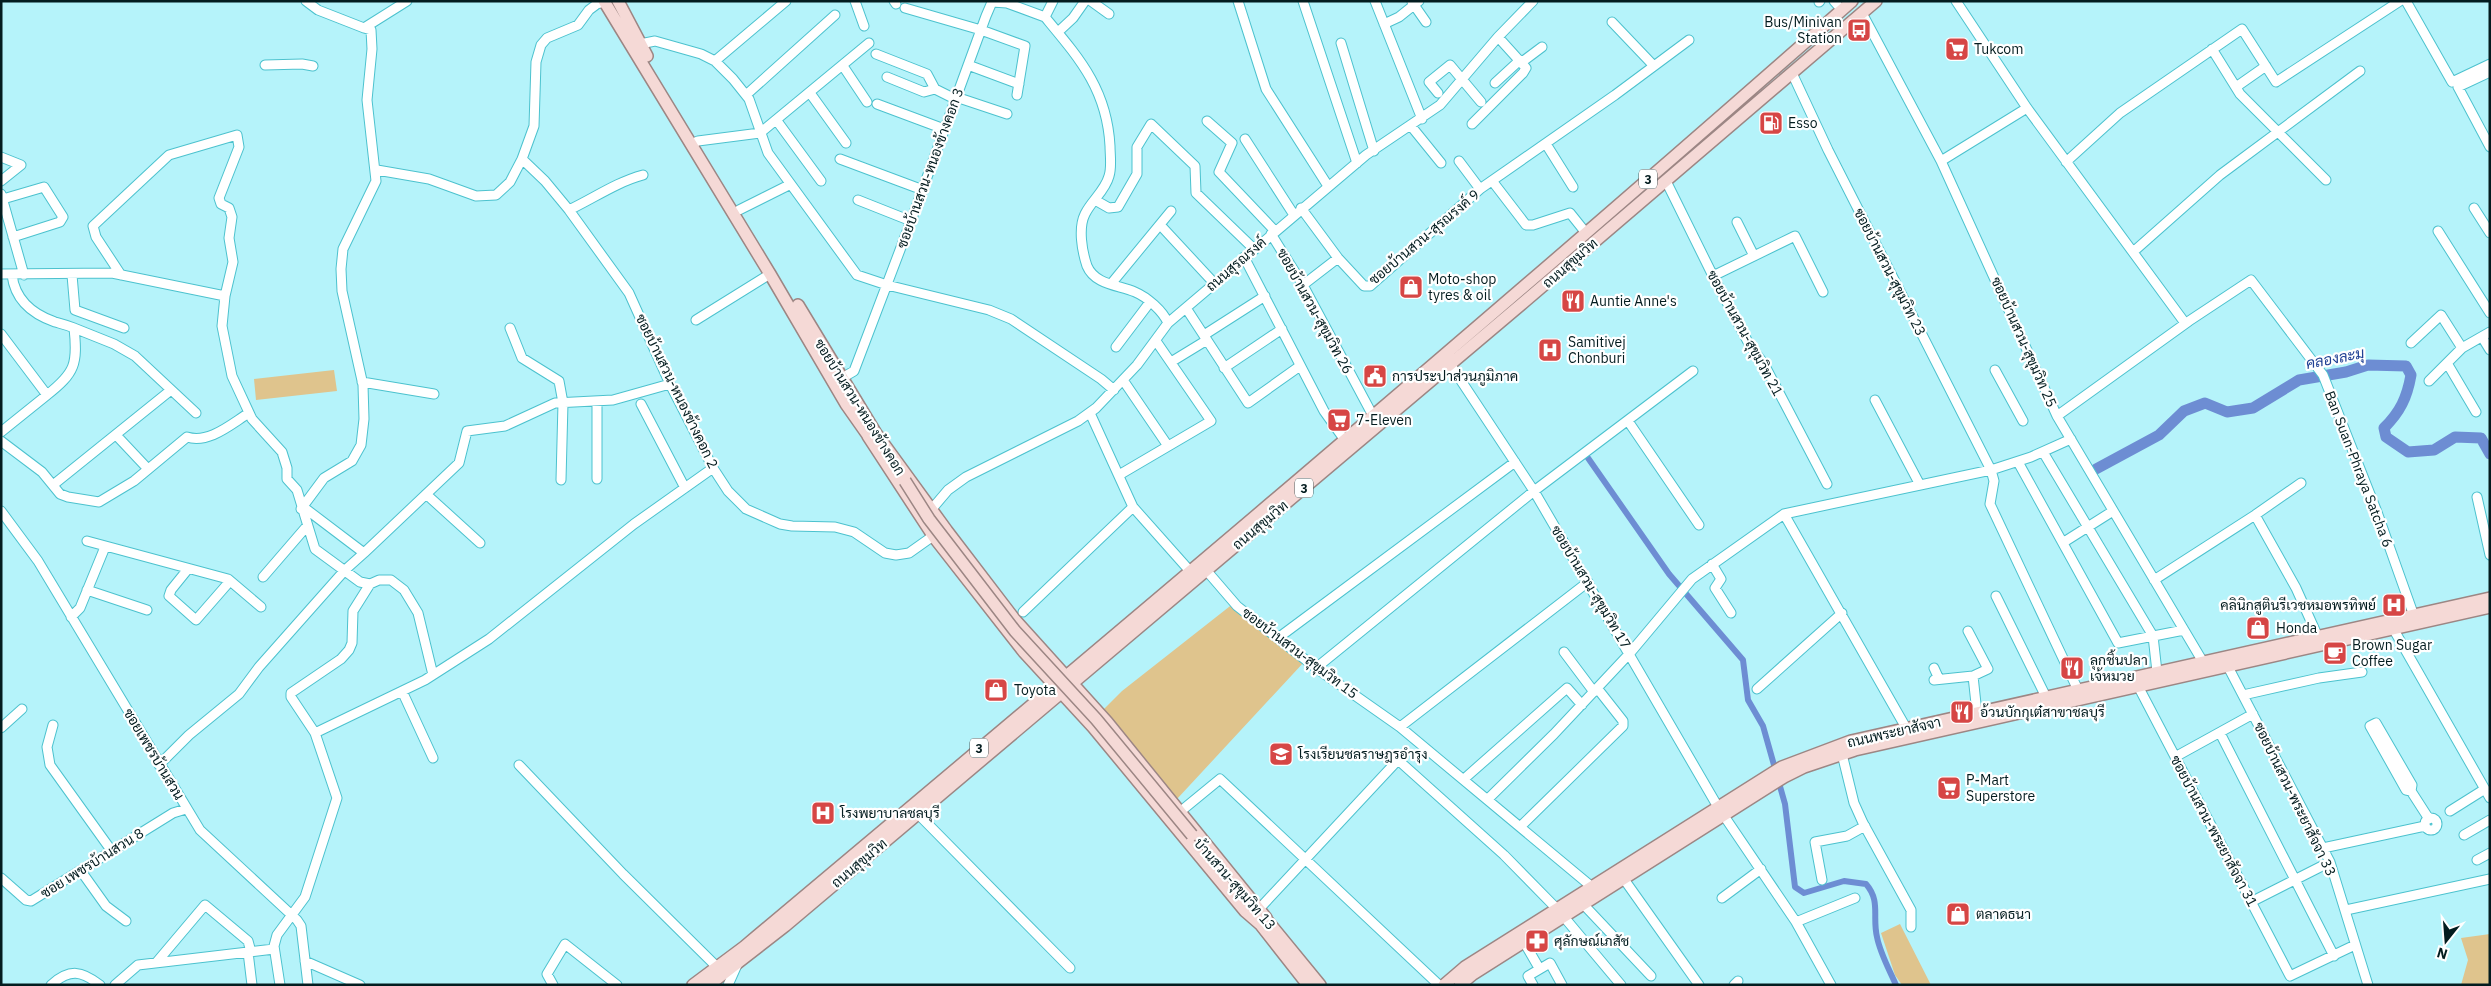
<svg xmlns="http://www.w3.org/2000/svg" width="2491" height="986" viewBox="0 0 2491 986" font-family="'IBM Plex Sans',Sarabun,sans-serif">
<rect width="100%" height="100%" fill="#b5f3fa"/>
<path fill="#dfc48d" d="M334,370L337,391L256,400L254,379Z
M1234,603L1305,661L1177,799L1104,709L1122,691Z
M1900,924L1931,985H1902L1895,975L1881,933Z
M2490,934V985H2461L2468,960L2461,938Z"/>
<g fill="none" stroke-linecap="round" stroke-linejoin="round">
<path stroke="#6d8dd3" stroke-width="6" d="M1588,458L1669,574L1743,660L1748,700L1763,726L1785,804L1795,887L1804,893L1844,881L1866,884C1881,901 1872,917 1877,937C1880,953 1889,969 1896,985"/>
<path stroke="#6d8dd3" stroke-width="11" d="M2096,469L2159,435L2184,411L2205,403L2227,412L2253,408L2299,380L2346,372L2368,365L2406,366L2411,375C2407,398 2400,412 2384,428L2386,437L2408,452L2434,450L2455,437L2481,438L2490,454"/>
<g stroke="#4cc2ce" stroke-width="11">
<path id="minor" d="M306,1L318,10L364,28L407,1
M855,1L864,26
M894,1L896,4
M1091,1L1109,14
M1238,1L1266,89L1328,186
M1303,1L1357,163
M1375,1L1422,119
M1834,1L1842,10
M1956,1L2027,108L2185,323
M2406,1L2452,82L2490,64
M1412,2L1426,22
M1819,2L1820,1
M905,8L981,30L1025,46L1017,95
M1862,13L1941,161L2057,416L2203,662
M1045,17C1079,58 1107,89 1110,146C1110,155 1112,167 1109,176C1105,191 1092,200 1085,214C1078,228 1082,251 1087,266C1095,285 1119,285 1135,292C1147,297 1163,311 1168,323
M1045,17L1053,1
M1612,22L1653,65
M1384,24L1399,17L1419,1
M1058,32L1073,18L1085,1
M1341,43L1374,151
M640,44L655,41L701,54L715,61L733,79L749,99L768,153L857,275L887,285L989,310L1011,319L1101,379L1114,390
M2212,49L2240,94L2326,180
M876,54L927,74L935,89L955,99
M715,61L786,1
M1522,62L1542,47
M265,65L302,64L313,66
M968,65L1019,84
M843,66L867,102
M2490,72L2458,87L2490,147
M1792,73L1828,150L1991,470L1994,481L1990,504L2078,690
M887,77L924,92L935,89
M1495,83L1520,60
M2236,87L2266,66
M810,93L846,143
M1438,93L1429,82L1450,65L1481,102
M746,95L835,15
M956,97L1007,114
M877,104L944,129
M777,121L821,181
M1207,121L1232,143L1219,172L1275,231
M1472,124L1523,73L1526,68L1498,37
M1411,126L1441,163
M1245,139L1294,215
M691,144L698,141L760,133L869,43
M1546,144L1573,187
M1,157L21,165L1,181
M522,159L545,181L569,210L629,293L670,384L713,468L728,491L746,509L780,524L792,526L835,527L854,532L885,553L896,555L909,553L933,536
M840,159L923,190
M1459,161L1480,189
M1941,161L2027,108
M2066,162L2120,113L2242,29L2276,82L2400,1
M377,170L429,179L476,196L496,195L510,182L522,159L534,126L536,62L541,45L547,38L578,25L589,10L597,4L605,2
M1666,181L1713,276L1749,344L1764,364L1827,484
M1493,182L1526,225H1533L1570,213L1586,233
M1,194L24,275
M3,199L44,187L63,217L60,222L13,237
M858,200L911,221
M1095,200L1109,208L1118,207L1137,174V147L1151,124L1195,166L1196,193L1254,249
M1301,208L1338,258L1364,286H1370L1480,189L1615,95L1689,40
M2474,208L2490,233
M569,210C594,198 617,182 643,175
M739,210L789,185
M1737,222L1754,256
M1163,228L1214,283
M2438,231L2490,313
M1271,234L1303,285L1372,414
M2133,252L2220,175L2360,71
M1244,257L1324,411L1344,439
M1,274L112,273L225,296
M72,275L75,310L124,328
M121,275L96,237L93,226L169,155L237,135L239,147L219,198L221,204L229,208L232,217L229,238L233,262L225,296L222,326L232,376L252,419L282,452L287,468V479L297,490L315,549L360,582L370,584L379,580H391L404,590L418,613L433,675
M1713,276L1795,236L1823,292
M1111,284L1171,211
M1303,285L1338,258
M1186,308L1248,403L1300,366
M696,320L770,274
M74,328L114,344L135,356L196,413
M510,328L522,358L559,381L563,403L561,480
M1,334L47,395C75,373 78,364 74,328C67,325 62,324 55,322C32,314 15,299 12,275
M1204,335L1265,296
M2482,337L2490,350
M2411,343L2441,315L2462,348
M1116,347L1150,302
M1171,362L1207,340
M2447,363L2476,412
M1450,364L1534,491L1718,807L1796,922L1831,985
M1224,368L1282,329
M1995,370L2023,421
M842,378L854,371L911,221L986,16L992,2L1007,3L1045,17
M1123,380L1168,446
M2429,381L2462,348L2490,332
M362,382L434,394
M1875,400L1920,485
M641,404L685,488
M1090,413L1133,507L1189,570
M2057,416L2189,321L2251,280L2323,375L2377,512L2414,616
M1628,421L1699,525
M1,432L47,395
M116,435L148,469
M1,441L42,472L60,494L68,497L99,502L134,481L187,437C209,444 231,424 249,413
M2043,452L2153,636L2157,672
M2018,462L2118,643L2184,630
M1119,475L1211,421L1156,341
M597,479V401
M53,485L171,390
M426,494L480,543
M2477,497L2490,555
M302,506L364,553L459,463L467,431L505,426L555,403L613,400L670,384
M301,509L324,478L352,461L361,445L364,419L363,385L342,291L341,269L343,249L376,181L367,100L372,49L371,30L364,28
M931,510L948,490L966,477L1078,421L1096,408L1137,365L1168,323L1366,155L1440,105L1498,37L1533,1
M1,511L38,561L200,830L297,920L301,926L308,985
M1784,514L1909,733
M2255,515L2296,588L2318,637
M87,541L228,579L261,607
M2064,542L2113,511
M1712,564L1721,579L1715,588L1731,613
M188,569L171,590L169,596L196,620L230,581
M1206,570L1237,606L1316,668L1400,727L1592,887
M263,577L307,526
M2154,580L2255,515L2301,483
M87,590L147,610
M1996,596L2046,697
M1023,612L1133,507
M71,617L80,608L105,547
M2394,630L2490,798
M1278,638L1515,462
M1564,652L1594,692
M2225,661L2330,862L2368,985
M1316,668L1534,491L1693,371
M1934,668L1939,679
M1973,676L1977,713
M1934,680L1973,676L1988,669L1968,631
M2138,686L2290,976L2355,945
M1757,689L1842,613
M402,691L433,758
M2243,695L2319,678L2362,672
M53,725L47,747L50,765L111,850
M1400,727L1588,582
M1,728L22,709
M315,733L425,680L489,639L634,524L713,468
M2220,733L2334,956
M1842,754L1854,803L1863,823L1911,910V927
M2175,757L2253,714
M159,765L189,735L239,694L259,667L345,570L364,553
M519,765L623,874L717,967
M1464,779L1567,688L1582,705
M2411,791L2412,785L2376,723L2370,726L2406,790L2411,791L2429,819
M1488,799L1554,734L1630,653L1692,579L1784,514L1991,470L2031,457L2071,439
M1181,811L1220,779L1439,985
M2450,811L2485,789
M918,814L1070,968
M2425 824a6 6 0 1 1 12 0a6 6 0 1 1-12 0Z
M1521,826L1623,726V721L1597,688
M2464,835L2490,820
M2323,848L2425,826
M2477,860L2490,853
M81,871L106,906L126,921
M1621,875L1699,985
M1,878L26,900L31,901L173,813L186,809
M1822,880L1815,842L1847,836L1865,826
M1722,898L1761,869
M2251,902L2330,862
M1583,904L1651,976
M1260,908L1398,760L1504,855L1557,909
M2346,910L2490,879
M1564,917L1621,985
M1796,922L1855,898
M1524,942L1539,968
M248,952L252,985
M305,961L360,985
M156,963L205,905L248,941L251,952
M51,985C70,968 82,971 100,985
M115,985L138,965L274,949
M280,985L274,946L277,935L305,897L337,798L315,733L291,697V693L341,659L349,650L352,643L353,611L370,584
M553,985L547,974L565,944L617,985
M728,985L737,965
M1533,985L1528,976L1550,963L1562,985
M1734,985L1738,981"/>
</g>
<g stroke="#9c8684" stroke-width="14">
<path id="major" d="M604,1L770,274L846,404L872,441
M618,1L647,56
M798,305L878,437
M875,432L947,531L1015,620L1107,722L1266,918
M868,436L934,537L1024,652L1093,727L1245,911L1260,924
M1261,913L1320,985
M1257,920L1308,985
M693,985L744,947C1116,635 1488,322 1852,1
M709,985L785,926L1524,302L1876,1
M1444,985L1465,967L1782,767L1851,741L2490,598
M1460,985L1473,974L1784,777L1804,767L1855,750L2490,607"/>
</g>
<use href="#minor" stroke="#fff" stroke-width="9"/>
<use href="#major" stroke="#f5d9d6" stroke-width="11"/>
<g stroke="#9c8684" stroke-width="14" stroke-linecap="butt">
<path id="major-bridge" d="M905,481L929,519L1015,631L1096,719L1192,835"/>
</g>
<use href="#major-bridge" stroke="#f5d9d6" stroke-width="11"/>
</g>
<defs>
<g id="bus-square" transform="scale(1.25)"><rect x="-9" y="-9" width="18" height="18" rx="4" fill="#d64645" stroke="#fff"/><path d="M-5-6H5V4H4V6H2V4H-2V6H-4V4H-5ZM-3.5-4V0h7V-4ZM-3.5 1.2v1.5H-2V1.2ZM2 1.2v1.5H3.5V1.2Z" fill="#fff"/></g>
<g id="supermarket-square" transform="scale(1.25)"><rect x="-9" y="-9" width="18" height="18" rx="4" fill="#d64645" stroke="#fff"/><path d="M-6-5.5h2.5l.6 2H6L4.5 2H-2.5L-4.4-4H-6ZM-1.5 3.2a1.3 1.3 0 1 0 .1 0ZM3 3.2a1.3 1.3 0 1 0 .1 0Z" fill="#fff"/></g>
<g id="fuel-square" transform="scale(1.25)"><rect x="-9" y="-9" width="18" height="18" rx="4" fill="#d64645" stroke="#fff"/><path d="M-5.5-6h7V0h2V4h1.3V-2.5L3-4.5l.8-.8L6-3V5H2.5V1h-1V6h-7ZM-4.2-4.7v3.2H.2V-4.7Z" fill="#fff"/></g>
<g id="shop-square" transform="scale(1.25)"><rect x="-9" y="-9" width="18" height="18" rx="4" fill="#d64645" stroke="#fff"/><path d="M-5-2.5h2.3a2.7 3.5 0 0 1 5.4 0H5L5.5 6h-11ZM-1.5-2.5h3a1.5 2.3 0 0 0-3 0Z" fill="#fff"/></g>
<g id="restaurant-square" transform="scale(1.25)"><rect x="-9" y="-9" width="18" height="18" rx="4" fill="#d64645" stroke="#fff"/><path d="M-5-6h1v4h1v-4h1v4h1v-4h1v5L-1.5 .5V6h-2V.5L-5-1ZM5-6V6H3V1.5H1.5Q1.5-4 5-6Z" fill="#fff"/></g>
<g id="hospital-square" transform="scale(1.25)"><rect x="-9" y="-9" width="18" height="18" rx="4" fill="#d64645" stroke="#fff"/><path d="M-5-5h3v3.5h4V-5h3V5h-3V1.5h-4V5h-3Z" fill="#fff"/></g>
<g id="civic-square" transform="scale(1.25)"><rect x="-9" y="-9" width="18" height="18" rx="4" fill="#d64645" stroke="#fff"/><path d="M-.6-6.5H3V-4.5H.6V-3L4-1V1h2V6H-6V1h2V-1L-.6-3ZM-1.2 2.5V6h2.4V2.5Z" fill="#fff"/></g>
<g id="cafe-square" transform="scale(1.25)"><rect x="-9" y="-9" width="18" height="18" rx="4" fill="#d64645" stroke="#fff"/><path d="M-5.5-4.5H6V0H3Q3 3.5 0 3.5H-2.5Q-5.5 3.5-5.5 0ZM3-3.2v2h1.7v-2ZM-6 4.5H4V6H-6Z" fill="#fff"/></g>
<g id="school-square" transform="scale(1.25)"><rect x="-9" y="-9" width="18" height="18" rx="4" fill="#d64645" stroke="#fff"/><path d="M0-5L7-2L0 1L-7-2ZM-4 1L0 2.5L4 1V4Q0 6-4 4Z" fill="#fff"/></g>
<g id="pharmacy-square" transform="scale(1.25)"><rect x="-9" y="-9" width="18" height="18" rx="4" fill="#d64645" stroke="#fff"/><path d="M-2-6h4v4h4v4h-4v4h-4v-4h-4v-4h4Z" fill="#fff"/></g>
</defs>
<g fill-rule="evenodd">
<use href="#bus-square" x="1859" y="30"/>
<use href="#supermarket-square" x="1957" y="49"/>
<use href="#fuel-square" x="1771" y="123"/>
<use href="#shop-square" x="1411" y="287"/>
<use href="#restaurant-square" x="1573" y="301"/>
<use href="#hospital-square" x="1550" y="350"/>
<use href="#civic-square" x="1375" y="376"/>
<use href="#supermarket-square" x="1339" y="420"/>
<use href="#hospital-square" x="2394" y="605"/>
<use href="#shop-square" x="2258" y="628"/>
<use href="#cafe-square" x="2335" y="653"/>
<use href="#restaurant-square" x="2072" y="668"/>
<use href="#shop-square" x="996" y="690"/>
<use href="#restaurant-square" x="1962" y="712"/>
<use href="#school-square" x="1281" y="754"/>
<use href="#supermarket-square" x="1949" y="788"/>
<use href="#hospital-square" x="823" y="813"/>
<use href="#shop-square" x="1958" y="914"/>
<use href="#pharmacy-square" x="1537" y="941"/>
</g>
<g text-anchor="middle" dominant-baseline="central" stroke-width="4.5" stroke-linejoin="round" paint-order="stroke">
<g fill="#fff" stroke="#4f6062" stroke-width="1">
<rect x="1639" y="169.5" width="18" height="19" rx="4"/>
<rect x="1295" y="478.5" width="18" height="19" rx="4"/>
<rect x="970" y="738.5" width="18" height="19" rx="4"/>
</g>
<g font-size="12" font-weight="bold" fill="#031c1f">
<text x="1648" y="179">3</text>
<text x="1304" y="488">3</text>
<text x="979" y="748">3</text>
</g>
<g font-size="14" fill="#031c1f" stroke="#fff" text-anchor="start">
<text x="1842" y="22" text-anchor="end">Bus/Minivan<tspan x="1842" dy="16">Station</tspan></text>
<text x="1974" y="49">Tukcom</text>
<text x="1788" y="123">Esso</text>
<text x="1428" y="279">Moto-shop<tspan x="1428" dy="16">tyres &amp; oil</tspan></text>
<text x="1590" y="301">Auntie Anne's</text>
<text x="1568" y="342">Samitivej<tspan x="1568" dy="16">Chonburi</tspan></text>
<text x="1392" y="376">การประปาส่วนภูมิภาค</text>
<text x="1356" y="420">7-Eleven</text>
<text x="2376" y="605" text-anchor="end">คลินิกสูตินรีเวชหมอพรทิพย์</text>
<text x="2276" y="628">Honda</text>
<text x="2352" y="645">Brown Sugar<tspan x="2352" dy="16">Coffee</tspan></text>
<text x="2090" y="660">ลูกชิ้นปลา<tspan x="2090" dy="16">เจ้หมวย</tspan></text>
<text x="1014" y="690">Toyota</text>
<text x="1980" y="712">อ้วนบักกุเต๋สาขาชลบุรี</text>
<text x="1298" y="754">โรงเรียนชลราษฎรอำรุง</text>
<text x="1966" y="780">P-Mart<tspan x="1966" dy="16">Superstore</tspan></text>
<text x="840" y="813">โรงพยาบาลชลบุรี</text>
<text x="1976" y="914">ตลาดธนา</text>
<text x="1554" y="941">ศุลักษณ์เภสัช</text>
</g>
<g font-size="14" fill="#031c1f" stroke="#fff">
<text transform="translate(930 168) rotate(-70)">ซอยบ้านสวน-หนองข้างคอก 3</text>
<text transform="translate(1424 237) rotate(-40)">ซอยบ้านสวน-สุรณรงค์ 9</text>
<text transform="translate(1570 263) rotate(-41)">ถนนสุขุมวิท</text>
<text transform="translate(1236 264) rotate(-41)">ถนนสุรณรงค์</text>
<text transform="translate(1890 272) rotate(63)">ซอยบ้านสวน-สุขุมวิท 23</text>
<text transform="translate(1315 311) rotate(61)">ซอยบ้านสวน-สุขุมวิท 26</text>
<text transform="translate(1745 333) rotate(61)">ซอยบ้านสวน-สุขุมวิท 21</text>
<text transform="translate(2024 342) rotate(66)">ซอยบ้านสวน-สุขุมวิท 25</text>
<text transform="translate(677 391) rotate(64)">ซอยบ้านสวน-หนองข้างคอก 2</text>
<text transform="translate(860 407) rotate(58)">ซอยบ้านสวน-หนองข้างคอก</text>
<text transform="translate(2359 469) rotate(69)">Ban Suan-Phraya Satcha 6</text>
<text transform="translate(1260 525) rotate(-40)">ถนนสุขุมวิท</text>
<text transform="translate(1591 587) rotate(59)">ซอยบ้านสวน-สุขุมวิท 17</text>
<text transform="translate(1300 653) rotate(37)">ซอยบ้านสวน-สุขุมวิท 15</text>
<text transform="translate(1894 732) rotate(-13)">ถนนพระยาสัจจา</text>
<text transform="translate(154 754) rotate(59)">ซอยเพชรบ้านสวน</text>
<text transform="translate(2295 799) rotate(64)">ซอยบ้านสวน-พระยาสัจจา 33</text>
<text transform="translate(2214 831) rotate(62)">ซอยบ้านสวน-พระยาสัจจา 31</text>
<text transform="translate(92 863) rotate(-32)">ซอย เพชรบ้านสวน 8</text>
<text transform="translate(859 863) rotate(-40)">ถนนสุขุมวิท</text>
<text transform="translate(1235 884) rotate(49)">บ้านสวน-สุขุมวิท 13</text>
</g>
<g font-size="15" font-style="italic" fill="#214194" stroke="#fff">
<text transform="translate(2335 358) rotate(-11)">คลองละมุ</text>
</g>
</g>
<rect width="2491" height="986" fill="none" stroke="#031c1f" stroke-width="5"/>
<g transform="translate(2446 941) rotate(197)" stroke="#ffffff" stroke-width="4" paint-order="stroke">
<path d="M0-4L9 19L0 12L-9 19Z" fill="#031c1f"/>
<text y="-8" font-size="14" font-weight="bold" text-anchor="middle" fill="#031c1f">N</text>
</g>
</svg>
